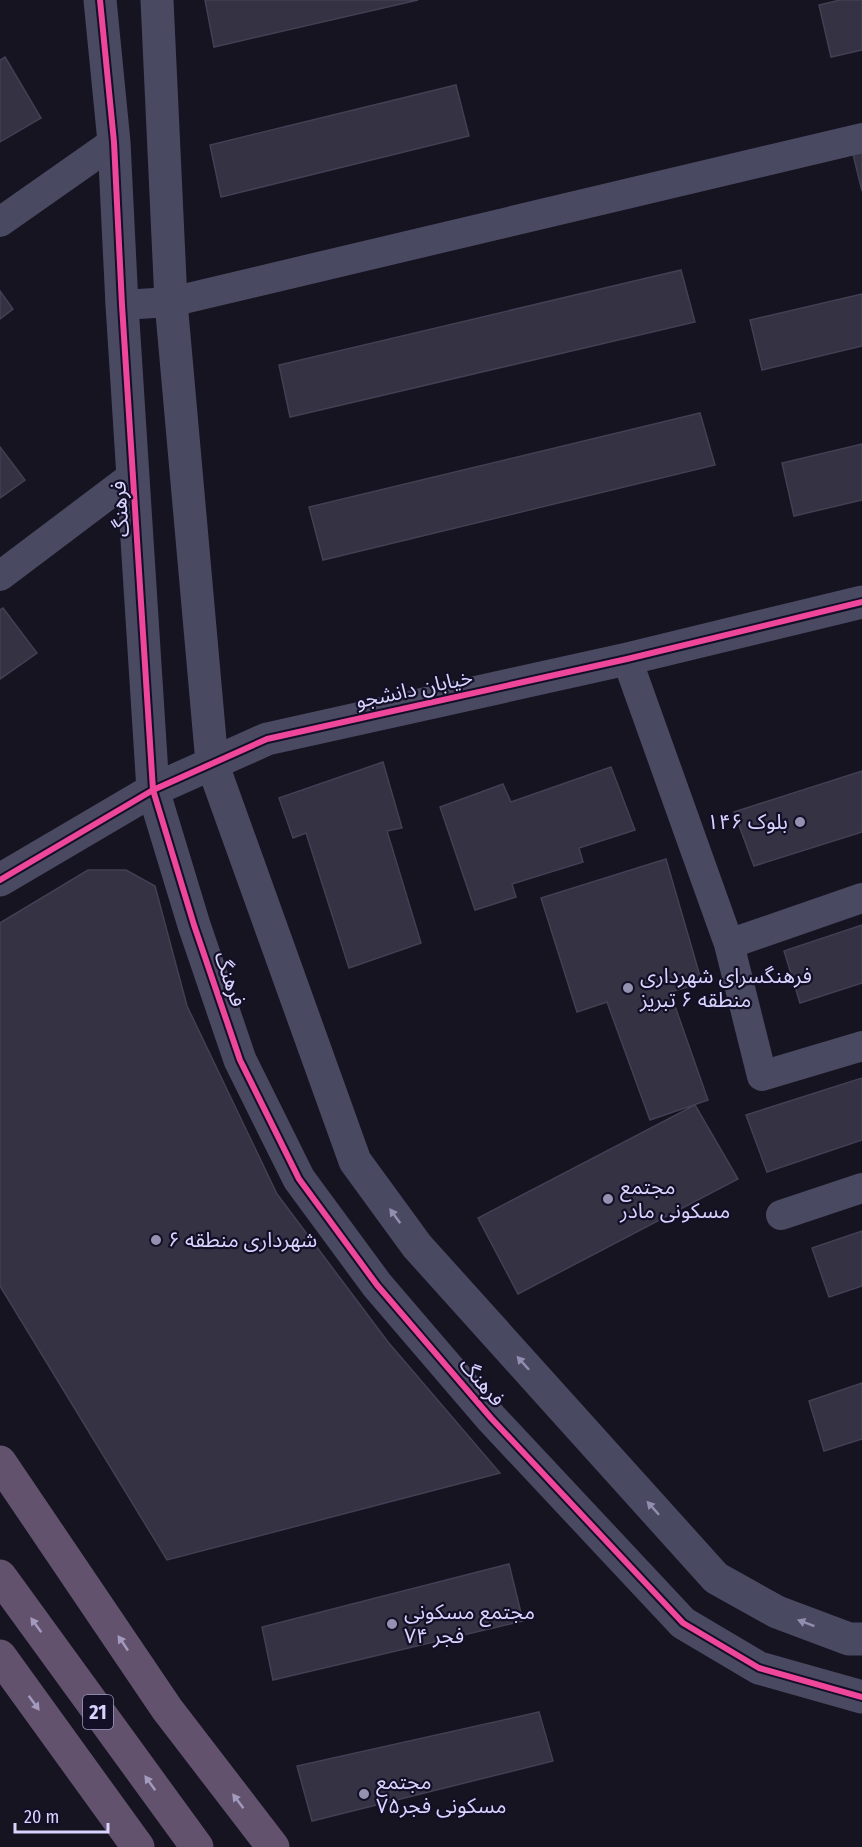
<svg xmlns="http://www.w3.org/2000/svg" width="862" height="1847" viewBox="0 0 862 1847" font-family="'Fira Sans Condensed','Noto Sans Arabic',sans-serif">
<rect width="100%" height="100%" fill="#161421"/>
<path fill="#343243" stroke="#433f54" stroke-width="1.5" d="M205,0H418L214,47Z
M840,0H862V50L831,57L819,5Z
M5,57L41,118L0,142V60Z
M456,85L469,136L221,197L210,145Z
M862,143V191L851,146Z
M681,270L695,322L290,417L279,365Z
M0,291L13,309L0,319Z
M862,294V346L762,370L750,320Z
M700,413L715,465L323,560L309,507Z
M862,444V500L794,516L782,463Z
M0,447L25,480L0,498Z
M3,608L37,653L0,679V610Z
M383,762L402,828L387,831L421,943L349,968L306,833L293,838L279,798Z
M611,767L635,830L579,848L583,862L512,884L516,897L475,910L440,807L503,784L511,802Z
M862,771V832L754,866L734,812Z
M666,859L702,983L670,992L708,1100L650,1120L607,1002L577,1012L541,898Z
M88,870H126L155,886L187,1006L277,1194L388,1342L500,1473L167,1560L0,1286V923Z
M862,925V983L800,1003L784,951Z
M862,1078V1140L767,1172L746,1115Z
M695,1105L738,1179L518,1294L478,1218Z
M862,1231V1286L829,1297L812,1248Z
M862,1383V1439L824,1451L809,1401Z
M509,1564L523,1621L273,1680L262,1627Z
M539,1712L553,1761L312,1821L297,1766Z"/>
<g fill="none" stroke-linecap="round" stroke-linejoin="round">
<path stroke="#4a4962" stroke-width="30" d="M0,222L114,142
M122,305L171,302L862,138
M0,576L134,475
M627,659L729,944L762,1076L862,1046
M729,944L862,898
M781,1215L862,1188"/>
<path stroke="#4a4962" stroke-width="33" d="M100,0L114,142L122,305L153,790L194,925L240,1060L299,1179L377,1285L491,1418L683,1623L759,1668L862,1697
M157,0L171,302L212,763L355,1161L417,1246L716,1578L777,1612L849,1639H862
M0,880L153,790L267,739L627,659L862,602"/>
<path stroke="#62526e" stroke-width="33" d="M0,1462L167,1709L273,1847
M0,1576L197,1847
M0,1656L138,1847"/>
<g stroke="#130f26" stroke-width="10">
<path id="cycleway" d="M100,0L114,142L122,305L153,790L194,925L240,1060L299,1179L377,1285L491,1418L683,1623L759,1668L862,1697
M0,880L153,790L267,739L627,659L862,602"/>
</g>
<use href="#cycleway" stroke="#ed469a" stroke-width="6"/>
</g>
<defs><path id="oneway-solid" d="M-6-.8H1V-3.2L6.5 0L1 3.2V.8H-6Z" transform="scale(1.5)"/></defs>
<g fill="#928eb0">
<use href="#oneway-solid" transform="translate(395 1216) rotate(-126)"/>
<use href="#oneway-solid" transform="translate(523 1363) rotate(-132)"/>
<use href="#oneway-solid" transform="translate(653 1508) rotate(-132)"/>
<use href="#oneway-solid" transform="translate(806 1623) rotate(-159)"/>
</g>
<g fill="#a39abe">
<use href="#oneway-solid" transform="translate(36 1625) rotate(-126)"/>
<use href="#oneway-solid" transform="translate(123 1643) rotate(-124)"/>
<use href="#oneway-solid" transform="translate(34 1703) rotate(54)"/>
<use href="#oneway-solid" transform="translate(150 1783) rotate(-126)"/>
<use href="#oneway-solid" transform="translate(238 1801) rotate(-127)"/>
</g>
<g fill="#9591b1" stroke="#130f26" stroke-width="2">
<circle cx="800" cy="822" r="6"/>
<circle cx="628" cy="988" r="6"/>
<circle cx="608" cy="1199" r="6"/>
<circle cx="156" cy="1240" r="6"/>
<circle cx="392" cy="1624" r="6"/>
<circle cx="364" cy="1794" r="6"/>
</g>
<g text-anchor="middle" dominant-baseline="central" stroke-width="4.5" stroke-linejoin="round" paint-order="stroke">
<rect fill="#130f26" stroke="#9e99be" stroke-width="1.5" x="83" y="1695" width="30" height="34" rx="4.5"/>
<g font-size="20" font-weight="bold" fill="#d9d4ff">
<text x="98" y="1712">21</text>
</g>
<g font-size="21" fill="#d9d4ff" stroke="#130f26">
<text transform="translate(120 509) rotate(-94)">فرهنگ</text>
<text transform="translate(414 689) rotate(-12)">خیابان دانشجو</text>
<text transform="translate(230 979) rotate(71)">فرهنگ</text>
<text transform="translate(482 1382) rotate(49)">فرهنگ</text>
</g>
<g font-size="21" fill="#d9d4ff" stroke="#130f26" text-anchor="start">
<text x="788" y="822" text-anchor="end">بلوک ۱۴۶</text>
<text x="640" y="976">فرهنگسرای شهرداری<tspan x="640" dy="24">منطقه ۶ تبریز</tspan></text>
<text x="620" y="1187">مجتمع<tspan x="620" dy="24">مسکونی مادر</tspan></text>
<text x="168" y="1240">شهرداری منطقه ۶</text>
<text x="404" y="1612">مجتمع مسکونی<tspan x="404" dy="24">فجر ۷۴</tspan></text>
<text x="376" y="1782">مجتمع<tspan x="376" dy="24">مسکونی فجر۷۵</tspan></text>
</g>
</g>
<path d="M15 1823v9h93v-9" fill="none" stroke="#d9d4ff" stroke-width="3"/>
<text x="24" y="1823" font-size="18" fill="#d9d4ff" stroke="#130f26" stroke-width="4.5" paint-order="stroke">20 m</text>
</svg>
